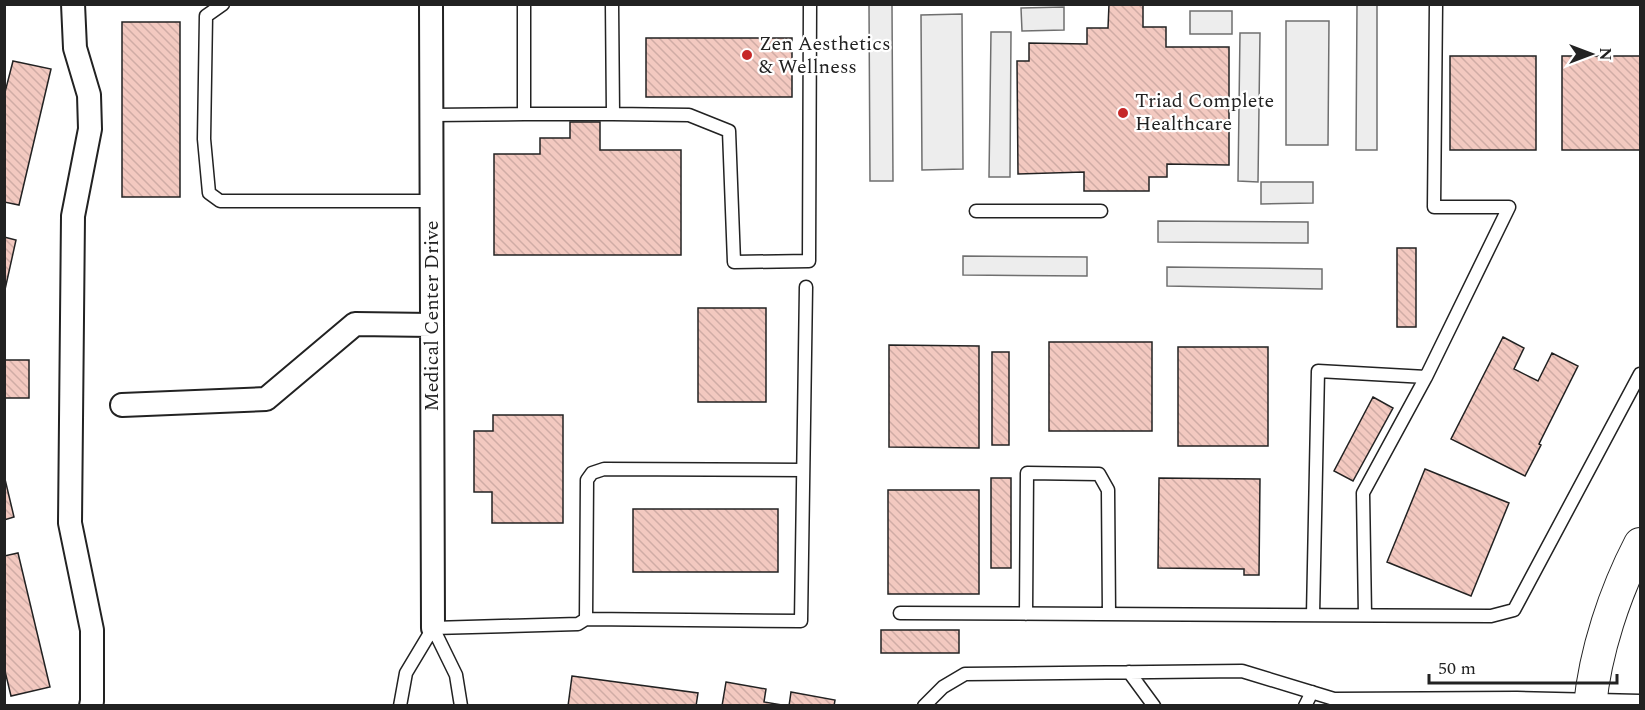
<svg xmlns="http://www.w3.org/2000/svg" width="1645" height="710" viewBox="0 0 1645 710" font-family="Spectral,serif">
<defs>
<pattern id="building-back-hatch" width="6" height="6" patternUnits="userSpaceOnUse" patternTransform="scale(1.5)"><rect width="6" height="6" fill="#f3c9c0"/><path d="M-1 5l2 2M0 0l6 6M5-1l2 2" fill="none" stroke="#d0aca5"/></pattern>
</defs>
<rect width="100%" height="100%" fill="#fff"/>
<path fill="#ededed" stroke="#6f6f6f" stroke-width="1.5" d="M869,5H892L893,181H870Z
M1357,5H1377V150H1356Z
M1064,7V30L1022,31L1021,8Z
M1190,11H1232V34H1190Z
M962,14L963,169L922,170L921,15Z
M1286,21H1329L1328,145H1286Z
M991,32H1011L1010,177H989Z
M1240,33H1260L1258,182L1238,181Z
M1261,182H1313V203L1261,204Z
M1158,221L1308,222V243L1158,242Z
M963,256L1087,257V276L963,275Z
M1167,267L1322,269V289L1167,286Z"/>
<path fill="url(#building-back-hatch)" stroke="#222" stroke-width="1.5" d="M1109,4H1143V27H1166V47H1229V165L1167,164V177H1149V191H1084V172L1018,174L1017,61H1029V43L1087,44V28H1108Z
M122,22H180V197H122Z
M646,38H792V97H646Z
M1450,56H1536V150H1450Z
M1562,56H1640V150H1562Z
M13,61L51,69L19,205L4,202V96Z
M570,122H600V150H681V255H494V154H540V138H570Z
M4,237L16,240L4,294Z
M1397,248H1416V327H1397Z
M698,308H766V402H698Z
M1503,337L1524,348L1514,369L1538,381L1552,353L1578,366L1539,444L1541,445L1525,476L1451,439Z
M1049,342H1152V431H1049Z
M889,345L979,346V448L889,447Z
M1178,347H1268V446H1178Z
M992,352H1009V445H992Z
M4,360H29V398H4Z
M1373,397L1393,408L1353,481L1334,471Z
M493,415H563V523H492V492H474V431H493Z
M1425,469L1509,503L1471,596L1387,562Z
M4,475L14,517L4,520Z
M991,478H1011V568H991Z
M1159,478L1260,479L1259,575H1244V569L1158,568Z
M888,490H979V594H888Z
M633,509H778V572H633Z
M18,553L50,687L11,696L4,667V556Z
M881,630H959V653H881Z
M572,676L698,693L696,706H568Z
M726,682L766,689L764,702L788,706H722Z
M791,692L835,700L834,706H789Z"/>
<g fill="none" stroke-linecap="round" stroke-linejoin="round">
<g stroke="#222" stroke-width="15">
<path id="lane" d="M223,4L206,16L204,139L209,193L220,201H432
M612,4L613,114L689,115L729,131L734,262L809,261L810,4
M524,114H613
M431,115L524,114V4
M976,211H1101
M900,613L1491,616L1514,610L1640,374
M1026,614L1027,473L1099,474L1108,490L1109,614
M1313,615L1318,371L1426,377L1509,207H1434L1436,4
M1365,615L1363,493L1426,377
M586,619L587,480L592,473L604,469L803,470
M433,628L578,624L586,619L801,621L806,287
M433,628L456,675L461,706
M1129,672L1154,706
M400,706L406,673L433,628
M924,706L943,687L965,674L1242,671L1334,699L1517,698L1640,701
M1305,706L1312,692"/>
</g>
<g stroke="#222" stroke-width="26">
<path id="street" d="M73,4L75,48L89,95L90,129L73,216L70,523L92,630V701L91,706
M431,4L433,628
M122,405L266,399L355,324L432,325"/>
</g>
<g stroke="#222" stroke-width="34">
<path id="secondary" d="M1590,706C1595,652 1615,592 1640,544"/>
</g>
<use href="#lane" stroke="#fff" stroke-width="12"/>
<use href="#street" stroke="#fff" stroke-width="22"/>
<use href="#secondary" stroke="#fff" stroke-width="32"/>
</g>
<g fill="#c62828" stroke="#fff" stroke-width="2">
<circle cx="747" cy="55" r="6"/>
<circle cx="1123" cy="113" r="6"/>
</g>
<g text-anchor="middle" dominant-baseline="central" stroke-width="4.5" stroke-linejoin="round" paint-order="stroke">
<g font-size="20" fill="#222" stroke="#fff" text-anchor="start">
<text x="759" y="44">Zen Aesthetics<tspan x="759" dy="23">&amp; Wellness</tspan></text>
<text x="1135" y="101">Triad Complete<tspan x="1135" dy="23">Healthcare</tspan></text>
</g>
<g font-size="20" fill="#222" stroke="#fff">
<text transform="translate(432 316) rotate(-90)">Medical Center Drive</text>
</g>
</g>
<rect width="1645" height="710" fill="none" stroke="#222222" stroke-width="12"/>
<g transform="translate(1591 54) rotate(90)" stroke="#ffffff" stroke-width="4.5" paint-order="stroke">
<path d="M0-4.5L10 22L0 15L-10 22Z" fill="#222222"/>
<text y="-9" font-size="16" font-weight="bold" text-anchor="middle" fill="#222222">N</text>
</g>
<path d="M1429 674v9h188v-9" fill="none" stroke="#222222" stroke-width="3"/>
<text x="1438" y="674" font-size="18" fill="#222222" stroke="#ffffff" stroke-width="4.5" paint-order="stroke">50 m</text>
</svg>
